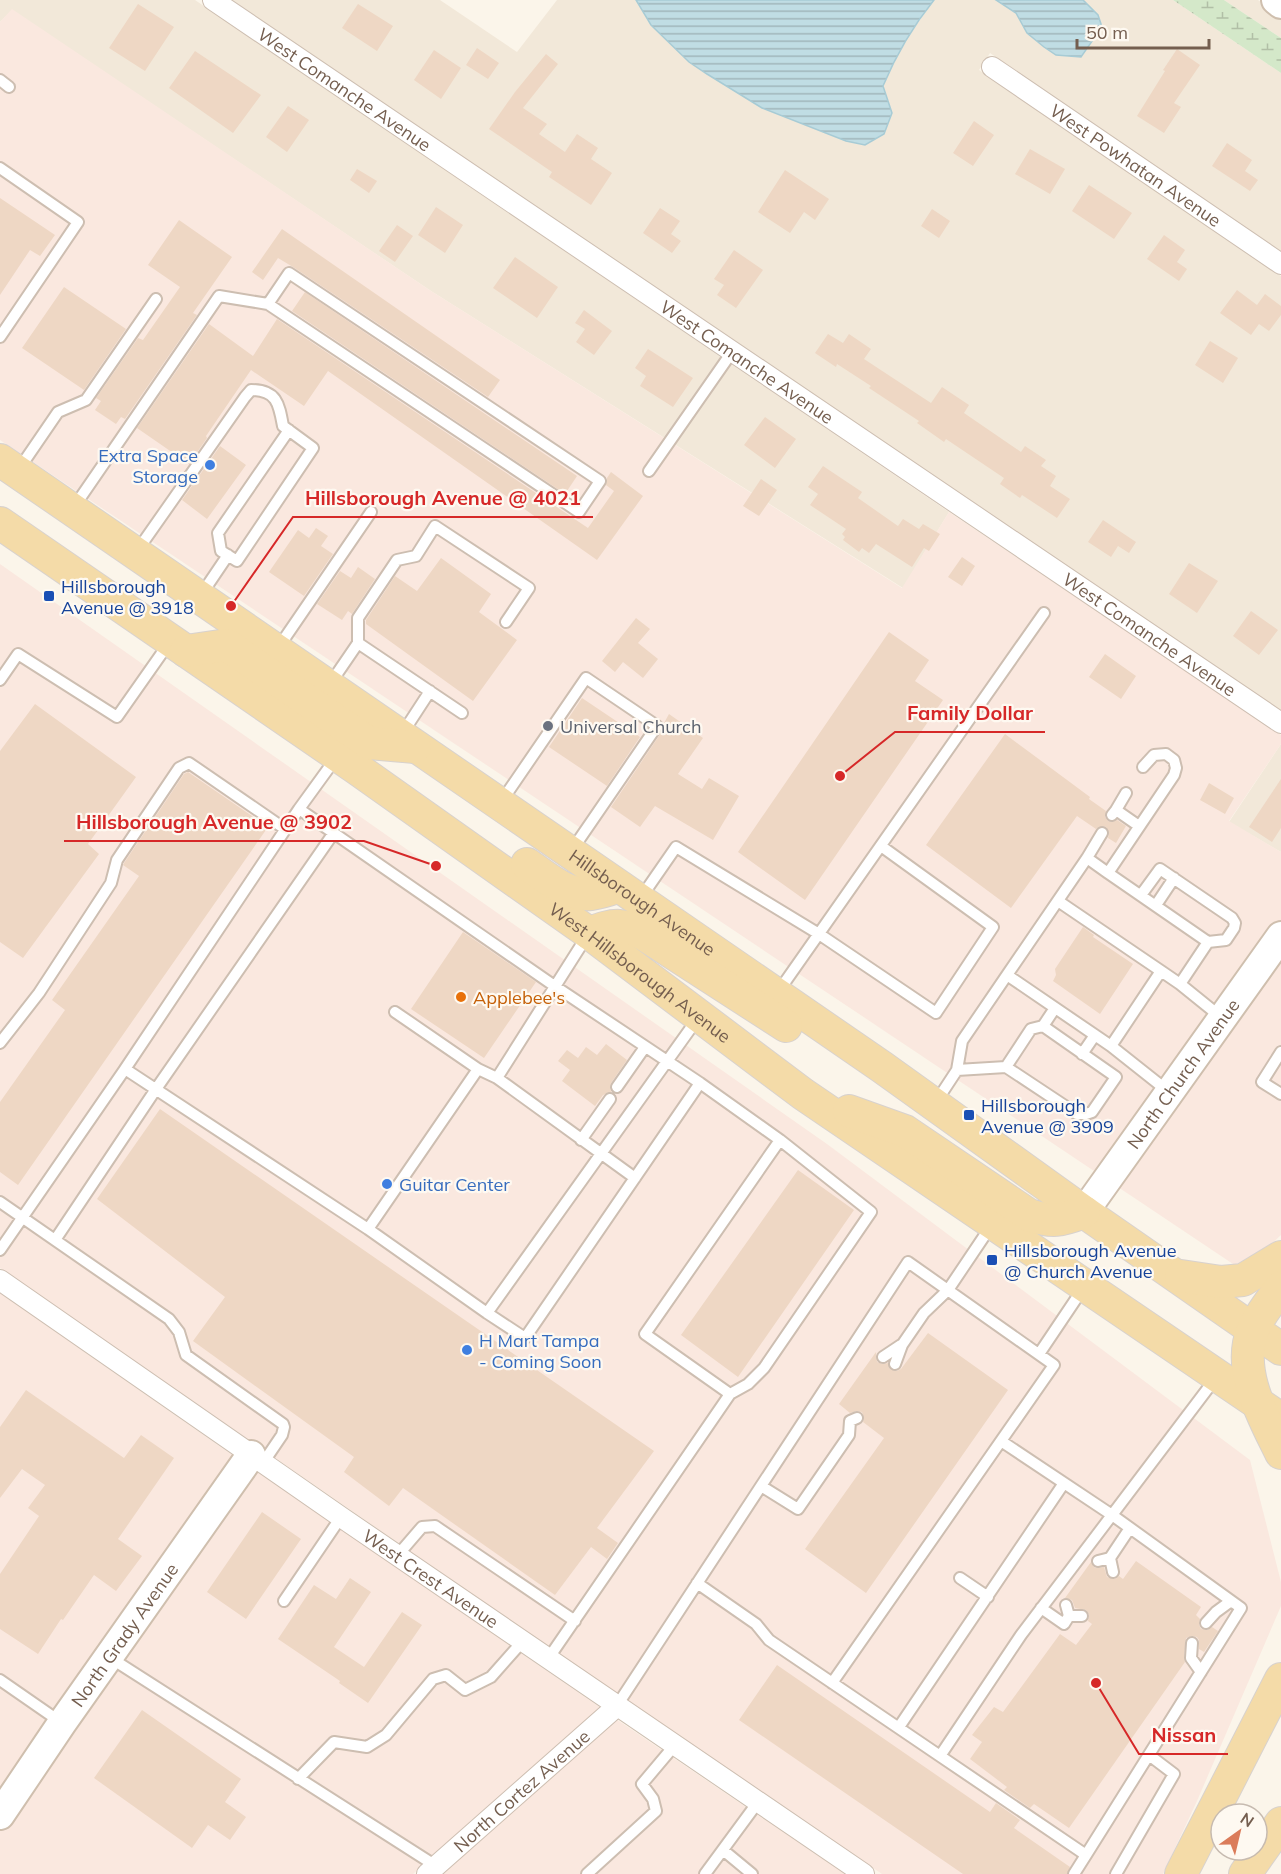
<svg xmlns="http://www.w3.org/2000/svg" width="1281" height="1874" viewBox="0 0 1281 1874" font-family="Mulish,sans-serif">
<defs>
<pattern id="wetland-marsh" width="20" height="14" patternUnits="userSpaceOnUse" patternTransform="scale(1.5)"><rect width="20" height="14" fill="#d4e8c9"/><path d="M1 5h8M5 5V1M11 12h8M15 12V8" fill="none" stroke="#b1bfa6"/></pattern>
<pattern id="water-rules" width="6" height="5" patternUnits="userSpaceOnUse" patternTransform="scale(1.5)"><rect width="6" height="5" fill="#c0dde4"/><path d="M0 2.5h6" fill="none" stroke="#a1b6bb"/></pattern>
</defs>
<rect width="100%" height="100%" fill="#fbf5ea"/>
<path fill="#f2e8d9" d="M0,0H195L949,512L903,588L431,291L12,10L0,22Z
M232,0H440L517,52L557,0H636L651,25L689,62L707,74L762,108L846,141L864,145L884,134L892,113L883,87L893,63L906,40L934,0H996L1016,13L1027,33L1097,15L1083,0H1173L1281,73V251L990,53L979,70L1281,276V711Z
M1224,0H1258L1281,16V38Z
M1281,744V852L1229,822Z"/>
<path fill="#fae8df" d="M12,9L431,291L902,588L949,512L1281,735V744L1229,821L1281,852V920L1100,1175L0,440V22Z
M0,564L827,1144L1250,1460L1281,1582V1606L1197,1801L1163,1874H882L623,1699L619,1693L617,1694L0,1268Z
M1281,952V1235L1248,1266L1242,1270L1115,1185Z
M0,1293L238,1459L0,1795Z
M253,1469L601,1708L413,1874H0V1827Z
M616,1719L845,1874H441Z"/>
<path fill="url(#wetland-marsh)" d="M1173,0H1224L1281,38V73Z"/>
<path fill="url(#water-rules)" stroke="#a7cbd5" stroke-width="1.5" d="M636,0H934C913,26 896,55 883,86L892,113L884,134L865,145L846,141L762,108L707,74L689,62L651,25Z
M996,0H1083L1098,15L1102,27L1081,57L1056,55L1044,47L1027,33L1016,13Z"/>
<path fill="#eed7c4" d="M138,4L174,27L145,71L109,48Z
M358,4L393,26L377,51L342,28Z
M477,48L499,63L488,79L466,65Z
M1177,49L1200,65L1174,103L1181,107L1164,133L1137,116L1165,71L1163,70Z
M434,50L461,68L441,99L414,80Z
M195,51L261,95L233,133L169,88Z
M546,54L558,64L523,108L547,124L539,134L565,152L577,134L598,148L591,159L612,173L591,205L549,177L552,172L489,129L515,92Z
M288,106L309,120L287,152L266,137Z
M974,121L994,135L973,166L953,153Z
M1227,143L1252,160L1245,171L1258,180L1250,191L1212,166Z
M1030,149L1065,169L1050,194L1015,174Z
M357,169L377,181L369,193L350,180Z
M785,170L829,199L815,220L804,212L790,233L758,212Z
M1089,185L1132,213L1114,239L1072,211Z
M0,198L55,235L40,256L30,250L0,295Z
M436,207L463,225L445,253L418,235Z
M660,208L680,221L671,234L681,241L672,253L643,233Z
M932,209L950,221L939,238L921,226Z
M179,220L232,257L193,313L197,315L125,419L121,417L116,424L95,410L101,401L96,398L138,338L143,340L180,287L148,265Z
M397,225L413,236L395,262L379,251Z
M282,229L500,380L488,397L293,267L278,258L263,280L252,272Z
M1164,235L1185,250L1177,262L1187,269L1179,281L1147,259Z
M734,250L763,270L736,308L717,295L724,285L714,279Z
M515,257L558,287L537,318L493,288Z
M64,287L126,329L84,390L22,348Z
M1237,290L1257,305L1265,294L1281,306V315L1269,331L1259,324L1251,335L1220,313Z
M305,292L577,476L565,494L292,311Z
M584,310L612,331L594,355L576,342L585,329L575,323Z
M277,319L588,528L614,491L606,485L607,478L611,472L643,496L597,560L328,371L304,406L251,370L206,436L207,438L189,464L137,428L209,324L253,356Z
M828,334L843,343L849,334L871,349L864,359L931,403L942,387L969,405L964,413L1021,452L1025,446L1046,460L1041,466L1056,476L1050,486L1070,499L1057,518L1022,495L1020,498L1000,484L1004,478L946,439L944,442L917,423L919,421L869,388L871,386L837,364L836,367L815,353Z
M1210,341L1238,358L1223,383L1195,365Z
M648,349L693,378L673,407L640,386L646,376L635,368Z
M765,417L796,439L775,468L744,445Z
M220,446L246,465L207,519L182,500Z
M823,466L862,492L858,498L898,526L903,519L919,529L923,524L940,534L929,551L924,548L912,567L876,544L869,553L862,548L859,552L843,540L845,537L842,534L846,529L810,505L818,494L808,487Z
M761,479L777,490L759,516L743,506Z
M1103,520L1136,542L1129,553L1118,546L1111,557L1088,542Z
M316,528L328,536L321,546L333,554L304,596L269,572L298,530L309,538Z
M962,557L975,566L962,586L948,577Z
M441,558L491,594L479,612L517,640L473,701L366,624V620L395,576L417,591Z
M1189,563L1218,581L1197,613L1169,594Z
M358,567L375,579L352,614L348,611L342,620L317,604L340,571L351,578Z
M1251,611L1278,630L1259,655L1233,636Z
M636,618L650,629L638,643L658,659L643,678L623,662L615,672L602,661Z
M889,632L929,660L915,681L943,700L805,900L738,852Z
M1105,654L1136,676L1121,699L1089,677Z
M582,698L640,737L607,786L549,747Z
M35,704L136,777L88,844L99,854L23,958L0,942V751Z
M669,714L703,738L678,774L702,789L709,778L739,796L713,840L655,806L640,827L611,807L663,730L664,723Z
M1005,734L1090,797L1089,799L1106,811L1105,817L1108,821L1111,822L1117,820L1126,826L1116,843L1108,838L1109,833L1106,827L1102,826L1096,829L1077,816L1011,908L926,845Z
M188,772L268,827L18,1185L0,1172V1102L65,1010L52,1000L139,876L123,865L124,863L184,774Z
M1281,779V828L1272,842L1249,827Z
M1209,783L1234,798L1225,814L1200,800Z
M1083,927L1094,935L1093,937L1133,964L1100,1014L1053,981L1056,975L1055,969Z
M463,932L536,982L484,1058L411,1009Z
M606,1044L627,1060L611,1083L610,1087L611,1092L603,1095L595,1106L562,1081L570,1070L558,1061L567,1050L578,1058L586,1047L597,1055Z
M160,1109L654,1451L597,1528L618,1543L607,1559L591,1547L555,1595L403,1488L389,1506L344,1472L354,1457L193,1341L225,1297L97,1199Z
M798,1170L854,1210L738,1377L681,1335Z
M928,1333L1008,1390L866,1593L805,1549L884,1438L863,1422L864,1418L862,1412L857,1411L850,1413L839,1404L876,1352L877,1362L883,1364L888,1363L890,1369L897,1371L901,1369Z
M26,1390L124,1458L141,1435L174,1458L118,1539L142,1556L116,1591L94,1575L63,1620L61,1619L38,1654L0,1629V1574L39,1516L28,1508L45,1485L22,1469L0,1498V1427Z
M262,1512L301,1539L246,1619L207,1592Z
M1136,1561L1201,1607L1196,1615L1200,1619L1199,1625L1201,1629L1208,1630L1212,1627L1218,1631L1204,1652L1199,1649V1640L1197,1637L1192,1636L1186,1638L1184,1658L1185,1662L1069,1828L1034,1804L1030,1808L1004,1790L1007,1787L970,1759L982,1742L972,1735L994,1707L1003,1712L1060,1634L1076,1645L1092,1624L1088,1621L1089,1615L1086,1610L1075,1608L1072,1600L1065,1598L1091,1562L1095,1568L1104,1567L1107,1577L1114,1579L1119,1576L1123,1579Z
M350,1578L371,1592L334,1647L364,1667L402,1612L422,1625L368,1703L339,1683L340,1681L278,1639L314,1585L336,1599Z
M777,1665L990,1812L996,1803L1020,1820L1014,1828L1070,1867L1067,1874H963L739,1720Z
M142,1710L241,1779L225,1802L246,1817L230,1840L208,1825L192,1848L94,1778Z"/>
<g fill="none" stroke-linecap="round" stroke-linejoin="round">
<g stroke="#cdbeb1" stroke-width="14">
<path id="lane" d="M0,80L9,87
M0,168L78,222L0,337
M19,469L58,412L86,400L156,299
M649,471L732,352
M74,507L219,296L268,304L579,512L600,481L289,273L268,304
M137,551L245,397L251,390C277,390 279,404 283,426L313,448L237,561L221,551L218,533L289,430
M201,595L228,555
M358,643L462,713
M278,648L371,512
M0,680L18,654L117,717L169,643
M330,684L358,643V618L397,560L416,556L435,526L529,588L506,622
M402,734L430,691
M336,758L299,809L125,1069L368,1229L478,1069L497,1078L587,936
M1143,767L1154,755L1166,754L1174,760L1176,768L1174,775L1108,873L1208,942L1180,984
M501,802L586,678L657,726L572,850
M299,809L556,987L700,1083
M1116,810L1126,793
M1112,815L1116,810L1139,826
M1087,858L1108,873
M1141,895L1160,869L1232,918L1235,923L1234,928L1226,940L1208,942
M640,899L676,847L819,934L936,1013L993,927L881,846
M1058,901L1161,971
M1156,905L1174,878
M1007,975L1087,858L1102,833
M778,992L1044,613
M395,1012L478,1069
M1043,1026L1116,1077L1092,1112L1086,1114H1077L1006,1067L1031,1029L1043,1026L1055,1008
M0,1043L39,993L111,883L117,860L179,768L189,763L285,829
M1111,1046L1169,1092
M1281,1052L1262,1082L1281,1094
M1082,1054L1095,1035
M957,1070L1006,1067
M497,1078L635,1178
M617,1087L645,1047
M936,1102L957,1070L962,1041L1007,975L1111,1046L1161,971L1180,984L1222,1018
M581,1140L610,1099
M0,1202L169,1319L179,1332L186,1355L283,1424L284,1427L282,1435L263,1463
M368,1229L487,1313
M55,1240L156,1089L333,834
M0,1250L125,1069
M1039,1354L1084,1287
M883,1357L901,1345
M895,1364L902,1345L924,1313L948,1290L991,1226
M730,1394L748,1384L764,1368L871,1212L780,1140
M1001,1441L1112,1515L1021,1635L940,1756L1086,1855L1241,1608L1112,1515L1215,1379
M761,1486L798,1509L849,1435L850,1421L857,1418
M397,1556L422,1527L435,1526L575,1621
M1110,1558L1113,1572
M1098,1561L1110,1558L1130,1528
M960,1578L988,1597
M697,1583L756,1624L769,1640L940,1756
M284,1601L341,1517
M1041,1608L1064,1624L1069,1616L1066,1605
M1069,1616H1082
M1206,1623L1216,1612L1231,1601
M1192,1643L1191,1658L1201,1672
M109,1657L436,1866
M548,1659L730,1394L645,1334L780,1140L700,1083L525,1338L487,1313L698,1018
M0,1680L62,1723
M616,1707L908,1262L1054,1365L832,1683
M899,1727L1064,1483
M298,1779L334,1742L367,1747L386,1735L433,1679L446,1675L465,1690L491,1677L522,1642
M723,1850L752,1874
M587,1874L656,1811L653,1799L642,1784L674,1746
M705,1874L758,1802
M1074,1874L1086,1855
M1116,1874L1174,1774L1149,1755"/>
</g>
<g stroke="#cdbeb1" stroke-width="22">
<g id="street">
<path id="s1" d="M213,0L1281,723"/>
<path id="s2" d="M992,67L1281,264"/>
<path id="s3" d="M0,1280L341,1517L864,1874"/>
<path id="s4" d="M427,1874L616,1707"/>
</g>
</g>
<g stroke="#cfbfae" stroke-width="32">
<g id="secondary">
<path d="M1276,0L1281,4"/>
<path id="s5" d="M1084,1212L1281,936"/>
<path id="s6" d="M0,1815L62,1723L251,1455"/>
</g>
</g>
<g stroke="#d8d2ce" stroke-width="34">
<g id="primary">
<path id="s7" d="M0,460L882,1067L1084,1212L1281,1349"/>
<path id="s8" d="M0,523L356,768L589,933L803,1094L1281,1419"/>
<path d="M186,651L227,645L369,743L415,747"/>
<path d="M527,864C546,877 567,896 591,894C600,893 610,889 619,887"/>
<path d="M589,933C615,924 620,922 645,935L786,1026"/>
<path d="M849,1111L905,1131L1029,1215C1053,1223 1060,1221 1084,1212"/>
<path d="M1181,1276L1221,1282L1243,1280L1281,1257"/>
<path d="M1281,1287C1272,1300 1259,1315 1253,1330C1236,1370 1264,1418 1281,1453"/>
<path d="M1181,1874L1281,1679"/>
<path d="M1245,1874L1281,1823"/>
</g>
</g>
<use href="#lane" stroke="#fff" stroke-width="10"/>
<use href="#street" stroke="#fff" stroke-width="20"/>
<use href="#secondary" stroke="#fff" stroke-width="28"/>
<use href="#primary" stroke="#f4dba8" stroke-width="32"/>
</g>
<g fill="#3f7fe0" stroke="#fef9f1" stroke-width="2">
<circle cx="210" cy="465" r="6"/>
<circle cx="387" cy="1184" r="6"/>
<circle cx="467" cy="1350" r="6"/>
</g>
<g fill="#1a4fb4" stroke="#fef9f1" stroke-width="2">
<rect x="43" y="590" width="12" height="12" rx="3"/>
<rect x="963" y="1109" width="12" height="12" rx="3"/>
<rect x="986" y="1254" width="12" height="12" rx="3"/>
</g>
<circle fill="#6b7280" stroke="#fef9f1" stroke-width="2" cx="548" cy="726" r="6"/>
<circle fill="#e8710a" stroke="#fef9f1" stroke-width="2" cx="461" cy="997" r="6"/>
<g text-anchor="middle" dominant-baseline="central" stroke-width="4.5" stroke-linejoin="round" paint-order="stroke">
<g font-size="18" fill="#745e4f" stroke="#fef9f1">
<text stroke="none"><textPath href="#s1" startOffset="159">West Comanche Avenue</textPath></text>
<text stroke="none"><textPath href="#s2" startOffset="174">West Powhatan Avenue</textPath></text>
<text stroke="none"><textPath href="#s1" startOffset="645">West Comanche Avenue</textPath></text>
<text stroke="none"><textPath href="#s1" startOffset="1131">West Comanche Avenue</textPath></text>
<text stroke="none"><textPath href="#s7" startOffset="780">Hillsborough Avenue</textPath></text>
<text stroke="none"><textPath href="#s8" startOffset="782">West Hillsborough Avenue</textPath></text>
<text stroke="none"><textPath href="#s5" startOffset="170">North Church Avenue</textPath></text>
<text stroke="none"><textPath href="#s3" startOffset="524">West Crest Avenue</textPath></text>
<text stroke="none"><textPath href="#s6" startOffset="219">North Grady Avenue</textPath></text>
<text stroke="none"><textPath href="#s4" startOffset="126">North Cortez Avenue</textPath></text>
</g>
<g font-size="18" fill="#366cbe" stroke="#fef9f1" text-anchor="start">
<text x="198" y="455" text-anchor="end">Extra Space<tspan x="198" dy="21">Storage</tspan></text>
<text x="399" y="1184">Guitar Center</text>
<text x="479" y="1340">H Mart Tampa<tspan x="479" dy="21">- Coming Soon</tspan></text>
</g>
<g font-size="18" fill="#164399" stroke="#fef9f1" text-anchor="start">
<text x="61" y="586">Hillsborough<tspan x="61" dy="21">Avenue @ 3918</tspan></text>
<text x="981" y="1105">Hillsborough<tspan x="981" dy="21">Avenue @ 3909</tspan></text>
<text x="1004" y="1250">Hillsborough Avenue<tspan x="1004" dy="21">@ Church Avenue</tspan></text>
</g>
<g font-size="18" fill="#5b616d" stroke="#fef9f1" text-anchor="start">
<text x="560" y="726">Universal Church</text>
</g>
<g font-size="18" fill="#c56008" stroke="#fef9f1" text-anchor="start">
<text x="473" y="997">Applebee's</text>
</g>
</g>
<path fill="none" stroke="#d62828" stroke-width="2" d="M231 606L293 517H593M840 776L895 732H1045M436 866L364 841H64M1096 1683L1139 1754H1228"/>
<g fill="#d62828" stroke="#fef9f1" stroke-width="2">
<circle cx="231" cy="606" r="6"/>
<circle cx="840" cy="776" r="6"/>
<circle cx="436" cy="866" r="6"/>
<circle cx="1096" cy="1683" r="6"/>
</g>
<g font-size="20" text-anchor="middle" font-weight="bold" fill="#d62828" stroke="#fef9f1" stroke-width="4.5" stroke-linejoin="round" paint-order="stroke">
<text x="443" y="505">Hillsborough Avenue @ 4021</text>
<text x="970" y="720">Family Dollar</text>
<text x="214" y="829">Hillsborough Avenue @ 3902</text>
<text x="1184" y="1742">Nissan</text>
</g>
<g transform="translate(1239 1832) rotate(34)"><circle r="28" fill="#fef9f1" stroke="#c7bbb0" stroke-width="1.5"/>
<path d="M0-4.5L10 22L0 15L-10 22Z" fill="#db7c5a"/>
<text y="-9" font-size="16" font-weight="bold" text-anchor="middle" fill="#745e4f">N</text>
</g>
<path d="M1077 39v9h132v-9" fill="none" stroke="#745e4f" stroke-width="3"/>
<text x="1086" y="39" font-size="18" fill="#745e4f" stroke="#fef9f1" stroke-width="4.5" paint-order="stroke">50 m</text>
</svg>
